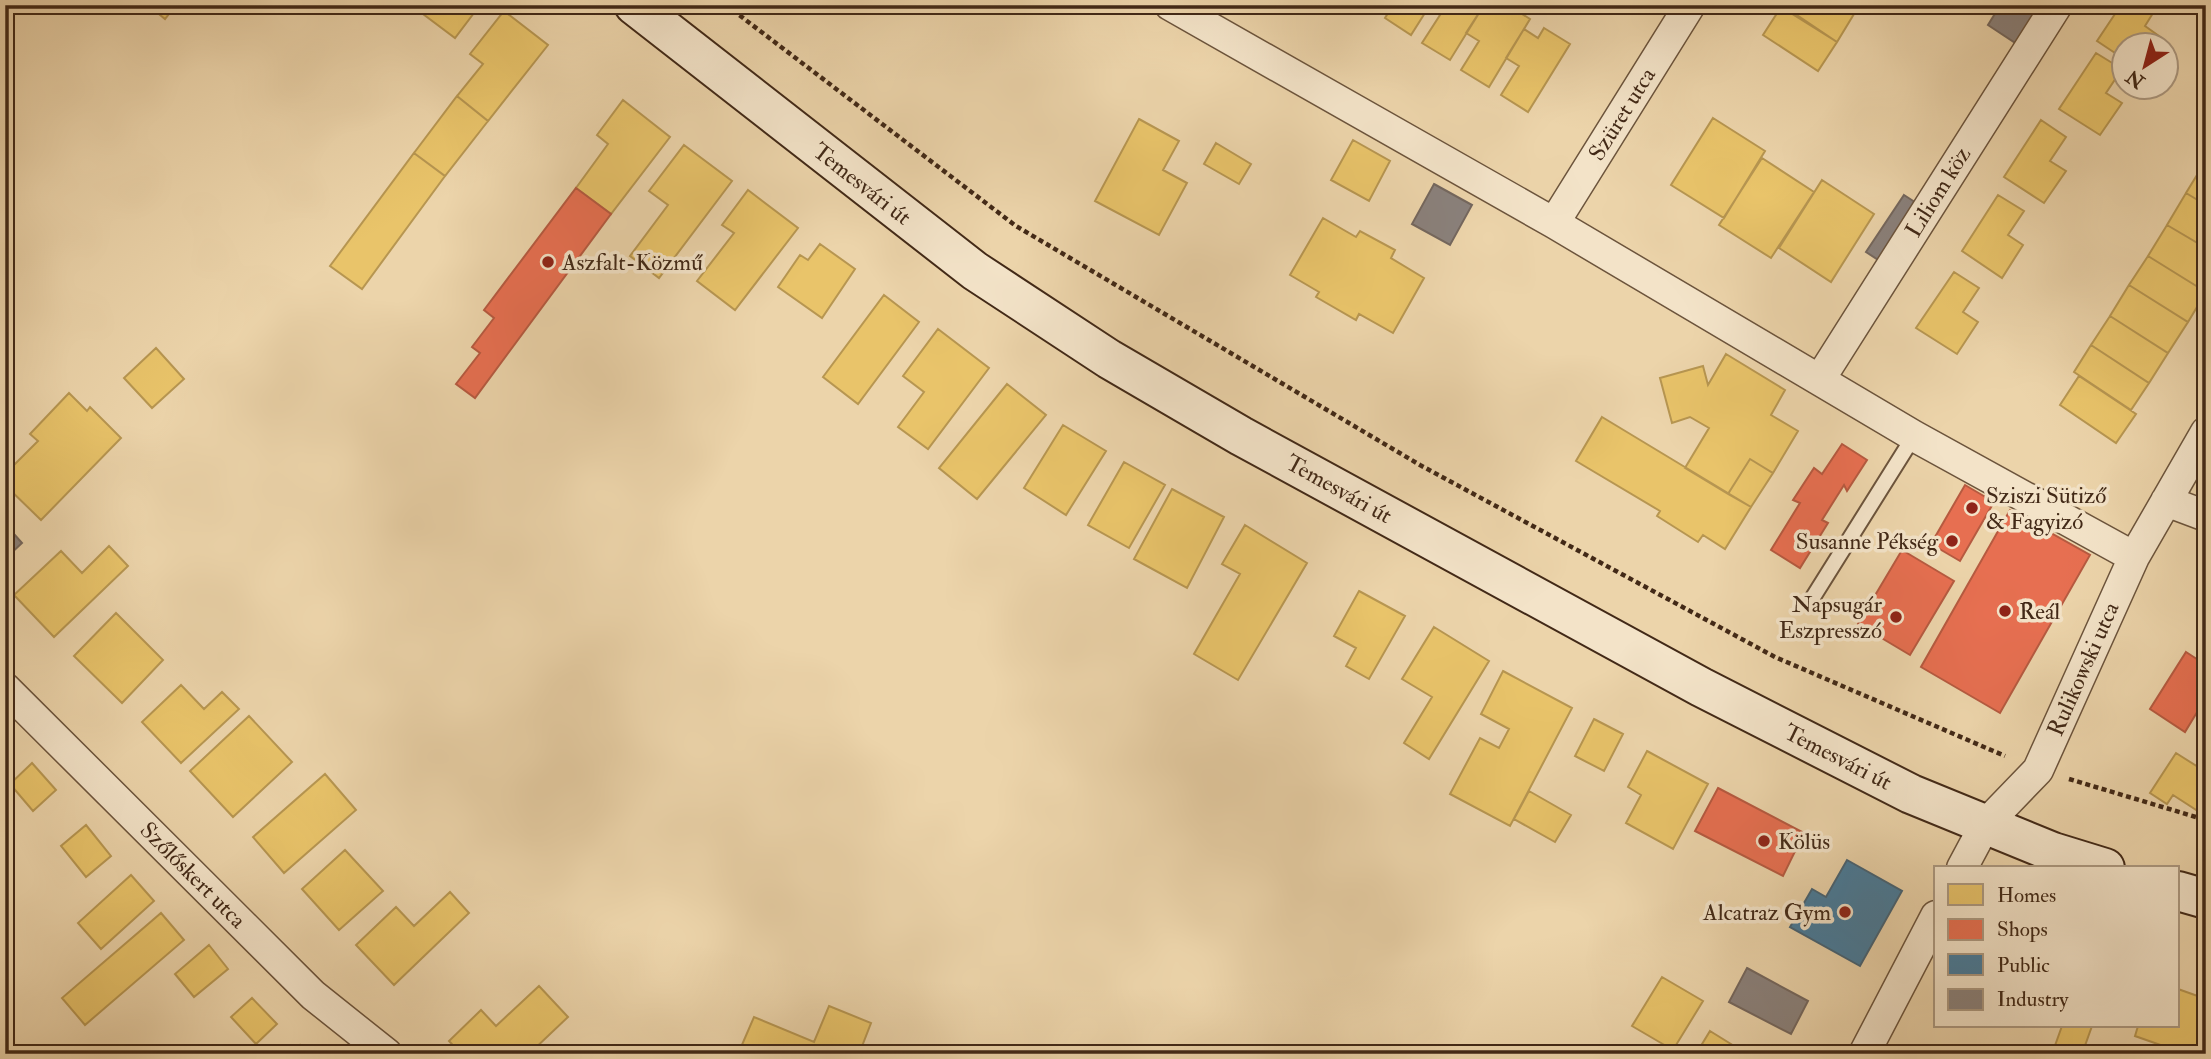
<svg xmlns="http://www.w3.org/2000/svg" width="2211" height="1059" viewBox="0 0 2211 1059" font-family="'IM FELL Double Pica',serif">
<rect width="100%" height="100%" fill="#ecd4aa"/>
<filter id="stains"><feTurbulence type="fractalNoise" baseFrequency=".00286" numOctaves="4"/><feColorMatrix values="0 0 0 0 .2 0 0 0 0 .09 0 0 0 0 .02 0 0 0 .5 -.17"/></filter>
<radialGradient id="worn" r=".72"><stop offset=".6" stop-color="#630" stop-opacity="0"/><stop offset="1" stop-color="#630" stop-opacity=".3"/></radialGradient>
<path fill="#e9c46a" stroke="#b79651" stroke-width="2" d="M148,5H176L165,19Z
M411,5H480L455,38Z
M1393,5H1430L1411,35L1385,18Z
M1430,5H1484L1450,60L1422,43L1440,15L1428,7Z
M1484,5L1498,13L1503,5H1508L1530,19L1489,87L1461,70L1479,41L1466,33Z
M1782,5H1841L1854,14L1837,42Z
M1841,5H1860L1854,14Z
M2121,5H2158L2145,26L2159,36L2153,46H2124V59L2097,41Z
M1781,7L1837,42L1818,71L1763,35Z
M504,11L548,45L488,121L457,96L483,64L470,54Z
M1544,28L1570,44L1528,112L1501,95L1519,66L1506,58L1524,29L1538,38Z
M2096,53L2122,69L2106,93L2122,103L2100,135L2059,109Z
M457,96L488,121L445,176L414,153Z
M623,100L670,137L611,214L576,188L608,144L597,135Z
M1713,118L1765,151L1724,218L1671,185Z
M1139,119L1179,141L1163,170L1187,183L1159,235L1095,201Z
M2041,120L2066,137L2050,161L2066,171L2044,203L2004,177Z
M1353,140L1390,161L1369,201L1331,180Z
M1216,143L1251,164L1239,184L1204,164Z
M684,145L732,181L659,278L630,256L668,205L649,191Z
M414,153L445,176L362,289L330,266Z
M1762,158L1814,192L1771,258L1719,225Z
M2205,162H2206V205L2186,193Z
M1822,180L1874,214L1831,282L1779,248Z
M748,190L798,228L735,310L697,281L734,233L722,225Z
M2186,193L2206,205V248L2167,225Z
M1998,195L2024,211L2008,235L2023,245L2002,278L1962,251Z
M1323,218L1356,237L1360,231L1395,250L1391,258L1424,278L1393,333L1359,314L1356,320L1316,297L1319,292L1290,275Z
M2167,225L2206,248V292L2148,256Z
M820,244L855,269L822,318L778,287L800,255L808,260Z
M2148,256L2206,292L2188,322L2129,285Z
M1954,272L1979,288L1963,312L1978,322L1957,354L1916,328Z
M2129,285L2188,322L2168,353L2110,316Z
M884,295L919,322L858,404L823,377Z
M2110,316L2168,353L2149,383L2091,345Z
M938,329L989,368L928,449L898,427L924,392L903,376Z
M2091,345L2149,383L2131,410L2074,372Z
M156,348L184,379L152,408L124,378Z
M1726,354L1785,390L1771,415L1798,431L1773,473L1750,459L1728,494L1685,468L1709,428L1690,417L1672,423L1660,378L1703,366L1708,385Z
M2079,376L2136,414L2116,443L2060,405Z
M1007,384L1046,415L977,499L939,468Z
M69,393L87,411L90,407L121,438L41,520L5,485V474L38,441L30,434Z
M1602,417L1751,507L1725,549L1703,535L1698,542L1657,516L1660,511L1576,461Z
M1063,425L1106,451L1066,515L1024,488Z
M1750,459L1773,473L1751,507L1728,494Z
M1124,462L1165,485L1129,548L1088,525Z
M1172,489L1224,517L1187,588L1134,559Z
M1245,525L1307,563L1238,680L1194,654L1240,574L1222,564Z
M109,546L128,566L54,637L14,595L61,551L82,573Z
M1359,591L1405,616L1369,679L1346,666L1356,648L1334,636Z
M116,613L163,660L122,703L74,656Z
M1434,627L1489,661L1429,759L1404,743L1432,697L1402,679Z
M1503,671L1572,708L1510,826L1450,794L1480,738L1499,748L1509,729L1481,714Z
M181,685L204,709L222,692L239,709L181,763L142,722Z
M249,716L292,762L233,817L190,771Z
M1594,719L1623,734L1604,771L1575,756Z
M1647,751L1708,784L1673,849L1626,823L1641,795L1628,787Z
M2176,753L2206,772V805L2201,813L2173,795L2167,804L2150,793Z
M32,763L56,790L33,811L10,784Z
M325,774L356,810L284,873L253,837Z
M1529,791L1571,815L1555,842L1514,819Z
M86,825L111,856L86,877L61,846Z
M345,850L383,891L339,930L302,889Z
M131,875L154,901L101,949L78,923Z
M450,892L469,913L394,985L356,945L396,907L414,926Z
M161,913L184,940L85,1025L62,998Z
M209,945L228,969L194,997L175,974Z
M1662,977L1703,1001L1673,1050L1632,1026Z
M539,986L568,1017L529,1054H461L449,1041L481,1010L496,1026Z
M2178,989L2206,999V1026L2196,1054H2186L2135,1036L2138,1026H2178Z
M252,998L277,1024L256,1044L231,1017Z
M829,1006L871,1023L859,1054H738L754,1017L814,1042Z
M2062,1026H2092L2082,1054H2052Z
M1710,1031L1747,1054H1696Z
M300,1045L307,1054H289Z"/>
<path fill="#e76f51" stroke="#b65a40" stroke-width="2" d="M576,188L611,214L475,398L456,384L480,353L472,347L494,318L484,310Z
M1842,444L1867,460L1847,491L1844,485L1822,520L1828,523L1800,568L1771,550L1800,503L1793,500L1814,468L1822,474Z
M1965,485L1994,502L1960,561L1931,544Z
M2010,510L2090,555L2000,713L1921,667Z
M1902,550L1954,581L1910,655L1858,624Z
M2186,652L2206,665V706L2202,704L2185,732L2150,709Z
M1718,788L1804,833L1783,876L1695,831Z"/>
<path fill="#457b9d" stroke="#446275" stroke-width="2" d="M1847,860L1902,891L1860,966L1790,927L1812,889L1826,897Z"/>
<path fill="#8a817c" stroke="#74675e" stroke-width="2" d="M1986,5H2032L2049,16L2026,50L1988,25L1996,12Z
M1434,184L1472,205L1450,245L1412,224Z
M1904,195L1924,208L1886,265L1866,252Z
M5,524L22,543L5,559Z
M1747,968L1808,1001L1791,1034L1729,1002Z"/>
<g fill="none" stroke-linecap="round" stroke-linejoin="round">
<g stroke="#6c543c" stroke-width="18">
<path id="lane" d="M1810,602L1914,436"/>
</g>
<g stroke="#6c543c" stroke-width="33">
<path id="street" d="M1170,5L1554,223L1914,436L2134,557
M1554,223L1690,5
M1820,379L2057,5
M2166,501L2206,516
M5,688L313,995L387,1054
M1962,868L1985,825L2038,770L2134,557L2206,432
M1864,1054L1936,916"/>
</g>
<g stroke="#422917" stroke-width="42">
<path id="secondary" d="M634,5L975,271L1109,359L1241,436L1701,687L1911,794L2053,852L2105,868
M2178,891L2206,899"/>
</g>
<path stroke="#422917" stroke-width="4.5" stroke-dasharray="5 3.5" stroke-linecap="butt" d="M726,5L1016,226L1420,465L1775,657L2005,756
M2069,779L2206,820"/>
<use href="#lane" stroke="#f3e3c8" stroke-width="14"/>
<use href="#street" stroke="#f3e3c8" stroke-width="30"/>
<use href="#secondary" stroke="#f3e3c8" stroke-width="38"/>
</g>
<g fill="#8f2418" stroke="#f3e3c8" stroke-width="2.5">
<circle cx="548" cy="262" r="7"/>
<circle cx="1972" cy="508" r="7"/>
<circle cx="1952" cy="541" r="7"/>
<circle cx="2005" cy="611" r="7"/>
<circle cx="1896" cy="617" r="7"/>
<circle cx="1764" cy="841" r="7"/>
<circle cx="1845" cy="912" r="7"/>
</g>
<g text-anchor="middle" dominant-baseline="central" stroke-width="7" stroke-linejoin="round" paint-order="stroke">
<g font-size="23" fill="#422917" stroke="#f3e3c8">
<text transform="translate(1622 114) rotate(-58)">Szüret utca</text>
<text transform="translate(862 184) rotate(38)">Temesvári út</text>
<text transform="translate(1938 192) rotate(-58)">Liliom köz</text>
<text transform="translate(1339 489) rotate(29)">Temesvári út</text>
<text transform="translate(2083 669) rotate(-66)">Rulikowski utca</text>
<text transform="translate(1838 757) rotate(27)">Temesvári út</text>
<text transform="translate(193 875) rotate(45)">Szőlőskert utca</text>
</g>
<g font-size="23" fill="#422917" stroke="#f3e3c8" text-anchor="start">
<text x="562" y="262">Aszfalt-Közmű</text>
<text x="1986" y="495">Sziszi Sütiző<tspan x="1986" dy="26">&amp; Fagyizó</tspan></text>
<text x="1938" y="541" text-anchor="end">Susanne Pékség</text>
<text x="1882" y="604" text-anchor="end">Napsugár<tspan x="1882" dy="26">Eszpresszó</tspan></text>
<text x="2019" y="611">Reál</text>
<text x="1778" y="841">Kölüs</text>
<text x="1831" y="912" text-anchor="end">Alcatraz Gym</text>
</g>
</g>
<rect width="2211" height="1059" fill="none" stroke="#ecd4aa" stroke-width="28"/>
<rect x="7" y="7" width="2197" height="1045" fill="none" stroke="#422917" stroke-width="3.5"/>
<rect x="14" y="14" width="2183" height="1031" fill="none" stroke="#422917" stroke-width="2"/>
<rect x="1934" y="866" width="245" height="161" fill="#f3e3c8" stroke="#ac9981" stroke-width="2"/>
<rect x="1948" y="884" width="35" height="21" fill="#e9c46a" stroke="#ac9981" stroke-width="2"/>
<text x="1997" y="902" font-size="21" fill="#422917">Homes</text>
<rect x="1948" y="919" width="35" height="21" fill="#e76f51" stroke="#ac9981" stroke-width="2"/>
<text x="1997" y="936" font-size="21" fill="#422917">Shops</text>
<rect x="1948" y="954" width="35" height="21" fill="#457b9d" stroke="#ac9981" stroke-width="2"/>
<text x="1997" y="972" font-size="21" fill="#422917">Public</text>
<rect x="1948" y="989" width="35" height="21" fill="#8a817c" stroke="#ac9981" stroke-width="2"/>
<text x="1997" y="1006" font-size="21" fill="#422917">Industry</text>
<g transform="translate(2145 66) rotate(216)"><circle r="33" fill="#f3e3c8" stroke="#ac9981" stroke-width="2"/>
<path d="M0-5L12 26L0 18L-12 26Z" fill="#8f2418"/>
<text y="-10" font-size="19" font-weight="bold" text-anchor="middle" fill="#422917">N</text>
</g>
<rect width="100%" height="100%" filter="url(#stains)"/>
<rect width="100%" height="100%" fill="url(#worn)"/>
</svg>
